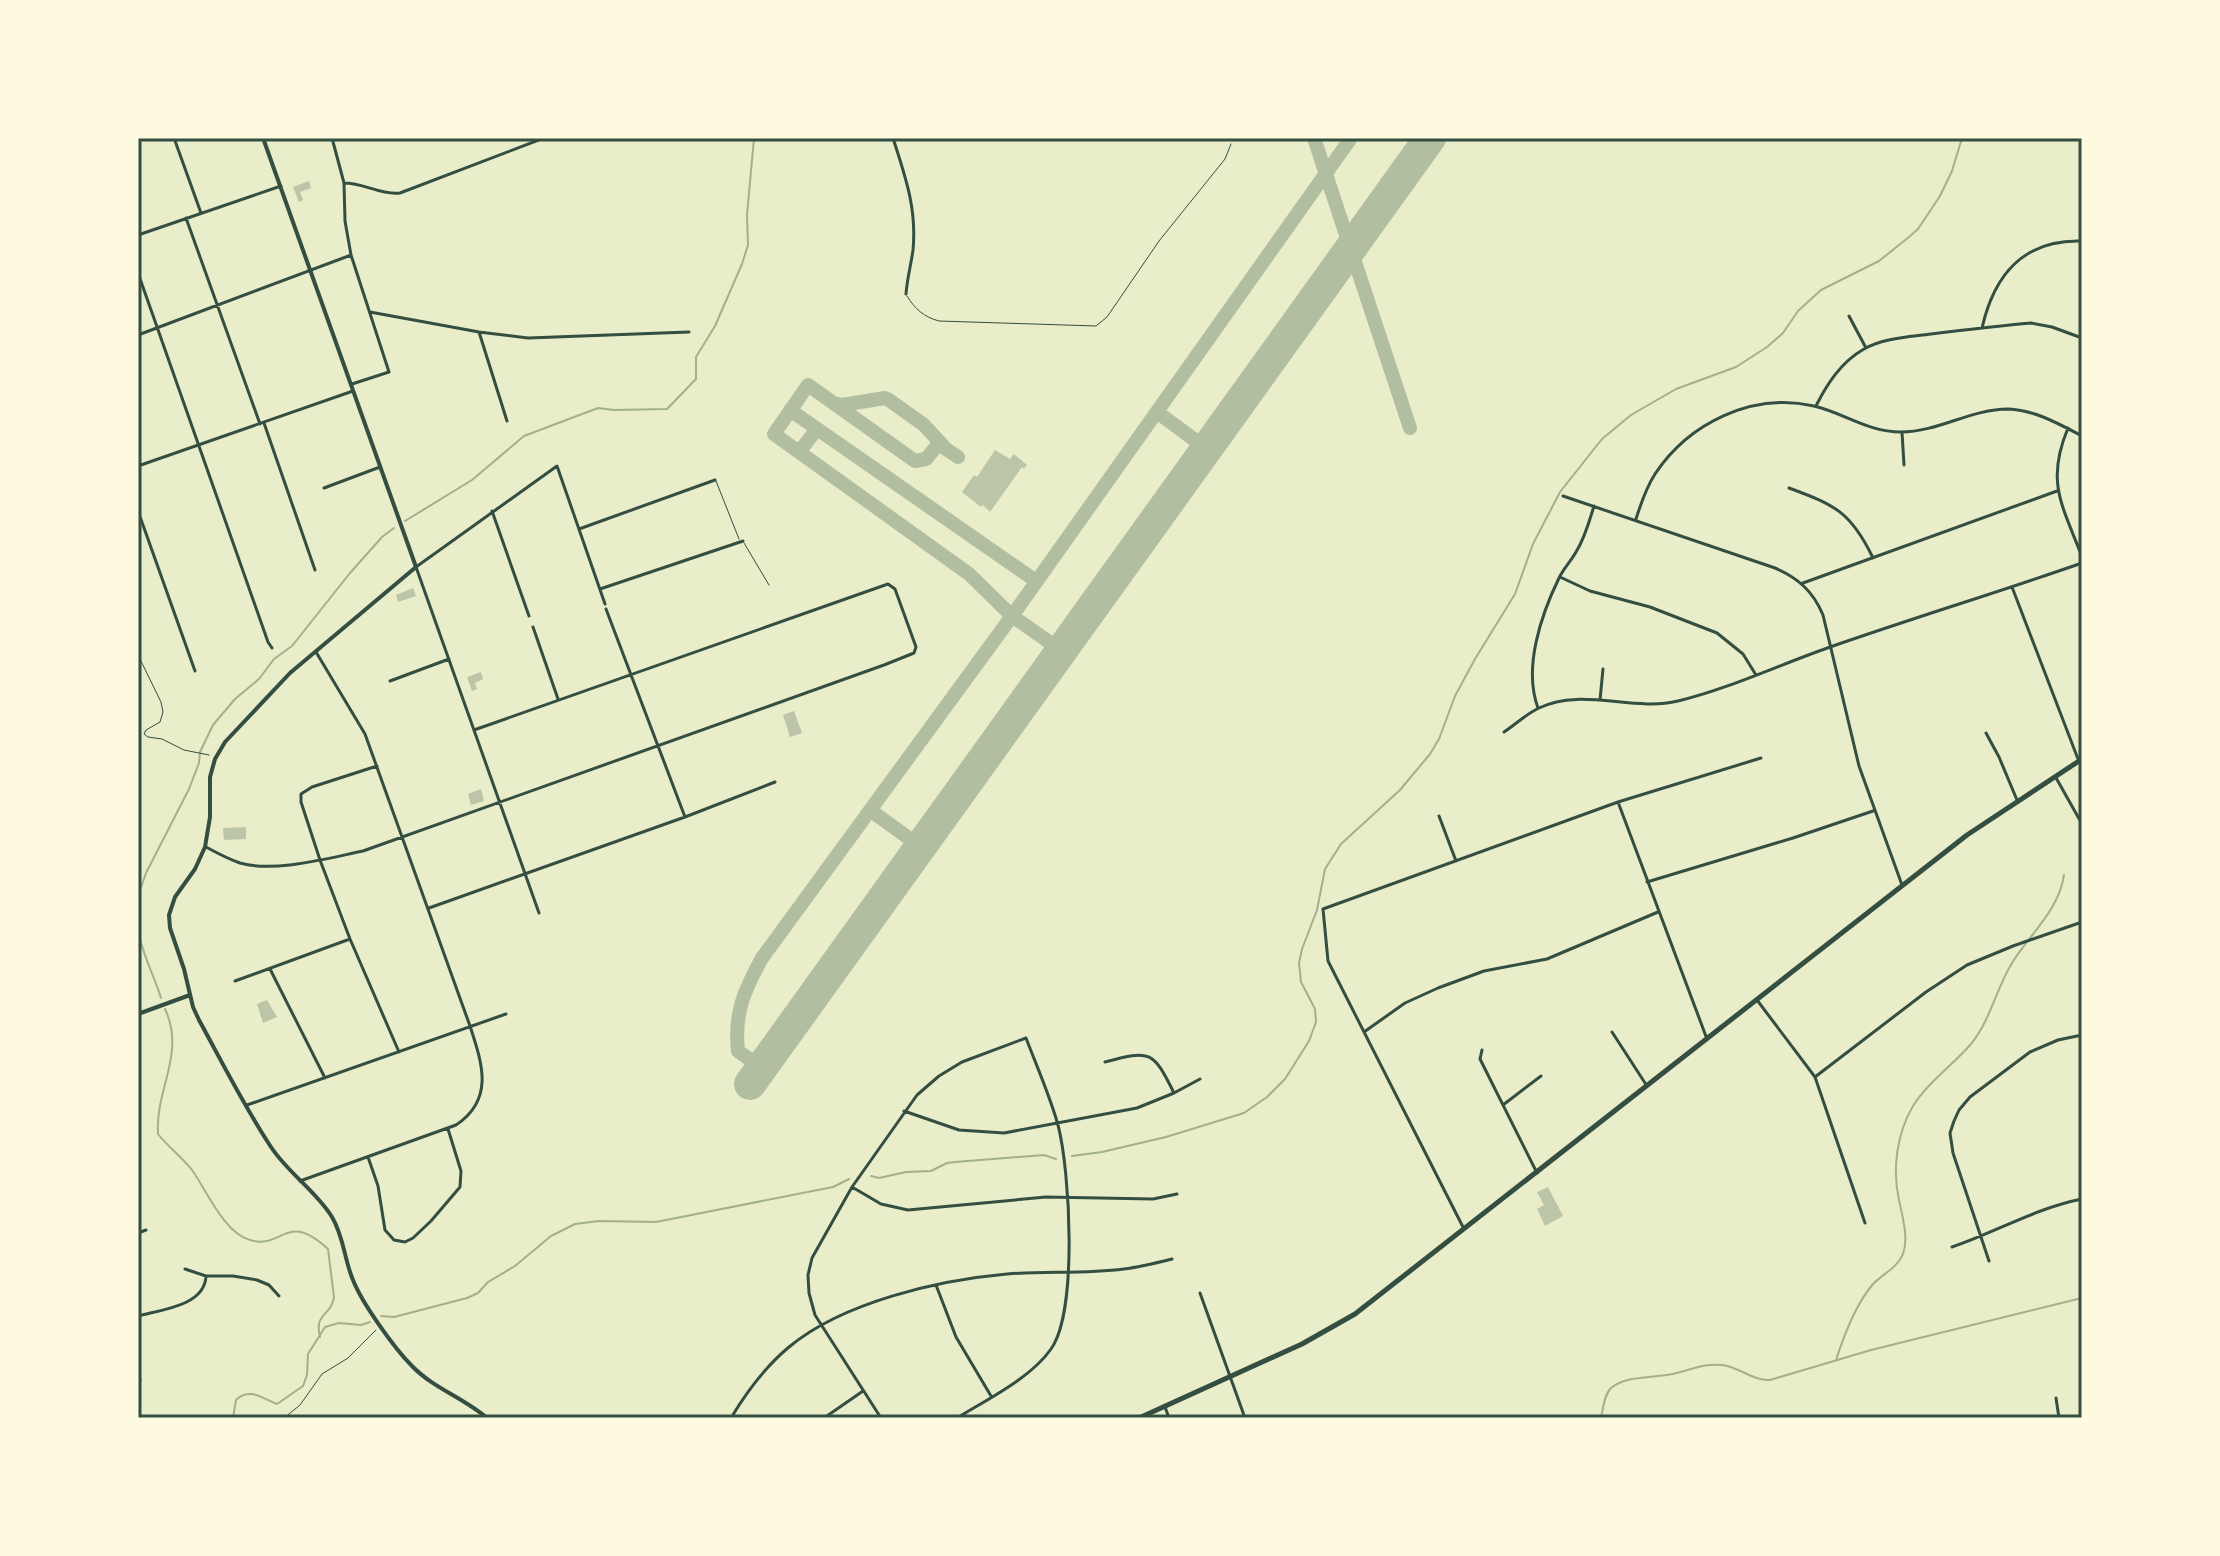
<svg xmlns="http://www.w3.org/2000/svg" width="2220" height="1556" viewBox="0 0 2220 1556" font-family="Commissioner,sans-serif">
<rect width="100%" height="100%" fill="#e9edc9"/>
<g fill="none" stroke-linecap="round" stroke-linejoin="round">
<path stroke="#a3b18a" stroke-width="2" d="M405,521L472,480L524,436L598,408L614,410L667,409L696,379V357L715,326L742,264L748,245L747,215L754,138
M138,896L146,873L189,789L199,763L200,752L213,725L235,699L259,679L274,659L292,646L350,573L382,537L394,528
M138,930C142,954 154,975 161,998
M165,1009C186,1054 155,1089 158,1134C168,1147 182,1157 192,1170C207,1191 224,1233 250,1240C283,1250 286,1210 328,1249L334,1297C331,1317 314,1312 320,1337
M1072,1156L1102,1152L1166,1137L1244,1113L1267,1097L1285,1079L1309,1041L1316,1022L1315,1009L1301,982L1299,963L1302,949L1317,910L1325,869L1341,844L1400,790L1430,754L1439,739L1455,696L1475,659L1515,594L1533,544L1560,492L1602,439L1631,415L1676,389L1736,367L1767,347L1783,333L1798,311L1821,290L1879,261L1909,237L1918,229L1940,196L1952,171L1962,138
M871,1176L879,1178L906,1172L931,1171L947,1163L955,1162L1044,1155L1056,1159
M381,1316L394,1317L467,1298L478,1293L488,1282L515,1266L551,1236L575,1224L599,1221L656,1222L833,1187L849,1179
M1836,1360C1844,1335 1856,1304 1873,1284C1883,1274 1898,1267 1903,1254C1909,1238 1902,1215 1899,1200C1892,1169 1897,1133 1913,1106C1928,1082 1953,1065 1971,1044C1991,1019 1996,989 2012,963C2030,934 2059,910 2064,875
M233,1418L236,1400C249,1387 262,1398 277,1404L303,1386L307,1375L308,1354L325,1327L339,1323L361,1325L370,1322
M1601,1418C1603,1409 1604,1395 1611,1388C1627,1375 1654,1378 1673,1374C1690,1370 1704,1363 1722,1365C1739,1367 1753,1381 1770,1380L1871,1350L2082,1298"/>
<path stroke="#b2bea0" stroke-width="14" d="M1314,138L1410,428
M836,404L842,405L885,398L889,400L924,425L946,449L958,457
M790,410L1036,581
M1157,412L1207,449
M940,442L926,459L915,461L808,385L774,434L969,574L1012,616L1062,651
M799,452L817,429
M870,810L921,847
M762,1068L738,1051C734,1013 744,991 762,958L1012,616L1351,138"/>
<path stroke="#b2bea0" stroke-width="32" d="M750,1084L1430,138"/>
</g>
<path fill="#bcc5a7" d="M309,181L311,188L300,192L303,200L299,202L293,187Z
M995,450L1010,459L1014,454L1027,465L1024,469L1022,467L990,512L983,505L981,507L962,492L974,475L977,477Z
M413,588L416,596L398,602L396,595Z
M481,672L483,679L475,683L477,689L472,691L467,677Z
M794,711L802,733L790,737L783,715Z
M481,789L484,801L471,805L468,794Z
M246,827V839L224,840L223,828Z
M267,1000L277,1017L263,1023L257,1004Z
M1548,1187L1563,1216L1545,1226L1537,1209L1544,1205L1537,1192Z"/>
<g fill="none" stroke-linecap="round" stroke-linejoin="round">
<path stroke="#344e41" stroke-width="1" d="M139,657L161,702L163,712L160,722L146,730L144,734L148,737L162,739L184,750L209,755
M284,1418L300,1405L322,1374L348,1358L376,1330"/>
<path stroke="#344e41" stroke-width="1" d="M907,296C915,309 924,317 939,321L1096,326L1107,317L1159,241L1225,159L1231,144
M716,481L739,539
M744,543L769,585"/>
<path stroke="#344e41" stroke-width="3" d="M174,138L201,213
M332,138L344,183L345,221L351,255L389,372L352,384
M893,138C905,176 917,208 913,250C911,265 907,279 906,294
M344,183C364,183 380,195 400,193L544,138
M186,218L260,424
M138,235L281,186
M138,273L268,642L272,648
M370,312L479,332L528,338L689,332
M1849,316L1866,348
M1982,328C1994,275 2024,239 2082,241
M479,332L507,421
M138,335L351,255
M1816,406C1827,384 1841,362 1864,349C1883,338 1909,337 1931,334C1964,330 1997,326 2031,323L2052,327L2082,338
M264,423L315,570
M2068,428C2045,483 2063,506 2082,557
M1902,432L1904,465
M138,466L353,391
M324,488L380,467
M1789,488C1835,505 1851,512 1873,558
M1563,496L1775,568C1798,578 1813,591 1823,615L1859,766L1902,885
M138,511L195,671
M492,511L529,616
M1636,519C1641,503 1646,488 1655,474C1689,423 1752,392 1814,406C1844,413 1868,432 1901,432C1938,432 1971,409 2008,409C2035,410 2059,424 2082,436
M579,529L715,480
M1560,577L1590,591L1650,607L1717,633L1743,654L1756,675
M1803,583L2057,491
M2012,587L2078,759
M600,589L743,541
M606,609L685,817
M533,627L558,699
M390,681L449,659
M1600,700L1603,669
M1538,708C1523,668 1541,615 1559,578C1564,568 1571,561 1576,552C1585,538 1589,522 1594,506
M1504,732C1515,725 1526,714 1539,708C1582,687 1632,712 1678,701C1731,688 1781,664 1833,646C1916,617 1999,592 2082,563
M1986,733L1999,757L2017,800
M377,766L312,787L301,794V802L320,860L350,939L399,1052
M2055,776L2082,824
M1618,802L1707,1039
M1439,816L1456,861
M206,847C217,853 228,859 240,863C274,873 329,858 363,851L884,665L914,653L916,647L895,589L888,584L474,730
M1647,882L1793,838L1873,811
M429,908L685,817L775,782
M539,913L416,567L557,466L605,604
M270,969L325,1078
M235,981L350,939
M1757,1000L1815,1077L1865,1223
M1364,1032L1405,1003L1438,988L1484,971L1547,959L1658,912
M1612,1032L1647,1086
M1482,1050L1480,1059L1537,1173
M1105,1062C1150,1050 1153,1050 1174,1093
M1815,1077L1926,992L1967,965L2013,946L2082,922
M247,1105L506,1014
M1503,1105L1541,1076
M904,1111L959,1130L1004,1133L1137,1108L1174,1093L1200,1079
M368,1157L378,1186L385,1230L394,1240L405,1242L413,1238L431,1221L460,1187L461,1171L448,1129
M300,1181L456,1125C495,1099 482,1063 470,1026L365,734L316,652
M852,1187L881,1204L908,1210L1046,1197L1153,1199L1177,1194
M1464,1229L1328,961L1323,909L1618,802L1761,758
M138,1233L146,1230
M1952,1247C1996,1232 2036,1208 2082,1199
M1989,1261L1953,1153L1950,1133L1954,1121L1959,1110L1970,1097L2030,1052L2058,1040L2082,1035
M185,1269L206,1276H233L257,1280L269,1285L279,1296
M936,1285L956,1337L991,1396
M1200,1293L1245,1418
M138,1316C160,1310 205,1306 206,1276
M138,1367L140,1381L138,1383
M2056,1398L2059,1418
M1165,1407L1169,1418
M731,1418C747,1391 765,1367 789,1347C843,1302 939,1280 1007,1274C1046,1271 1085,1274 1124,1269C1140,1267 1156,1263 1172,1259
M824,1418L863,1391
M881,1418L815,1315L809,1293L808,1275L812,1258L852,1187L917,1095L939,1076L962,1062L1026,1038C1037,1067 1050,1096 1058,1125C1070,1171 1078,1311 1051,1349C1031,1378 986,1400 957,1418"/>
<path stroke="#344e41" stroke-width="4" d="M263,138L416,567L290,673L225,742L215,759L210,777V817L205,847L195,869L175,897L169,915L170,928L184,969L193,1007L199,1020C222,1062 245,1108 271,1147C288,1173 316,1191 332,1217C344,1237 344,1259 353,1280C362,1303 394,1348 412,1366C433,1388 464,1398 487,1418
M138,1014L190,995"/>
<path stroke="#344e41" stroke-width="5" d="M1139,1418L1302,1344L1355,1314L1967,835L2082,759"/>
</g>
<rect width="2220" height="1556" fill="none" stroke="#fefae0" stroke-width="280"/>
<rect x="140" y="140" width="1940" height="1276" fill="none" stroke="#344e41" stroke-width="3"/>
</svg>
